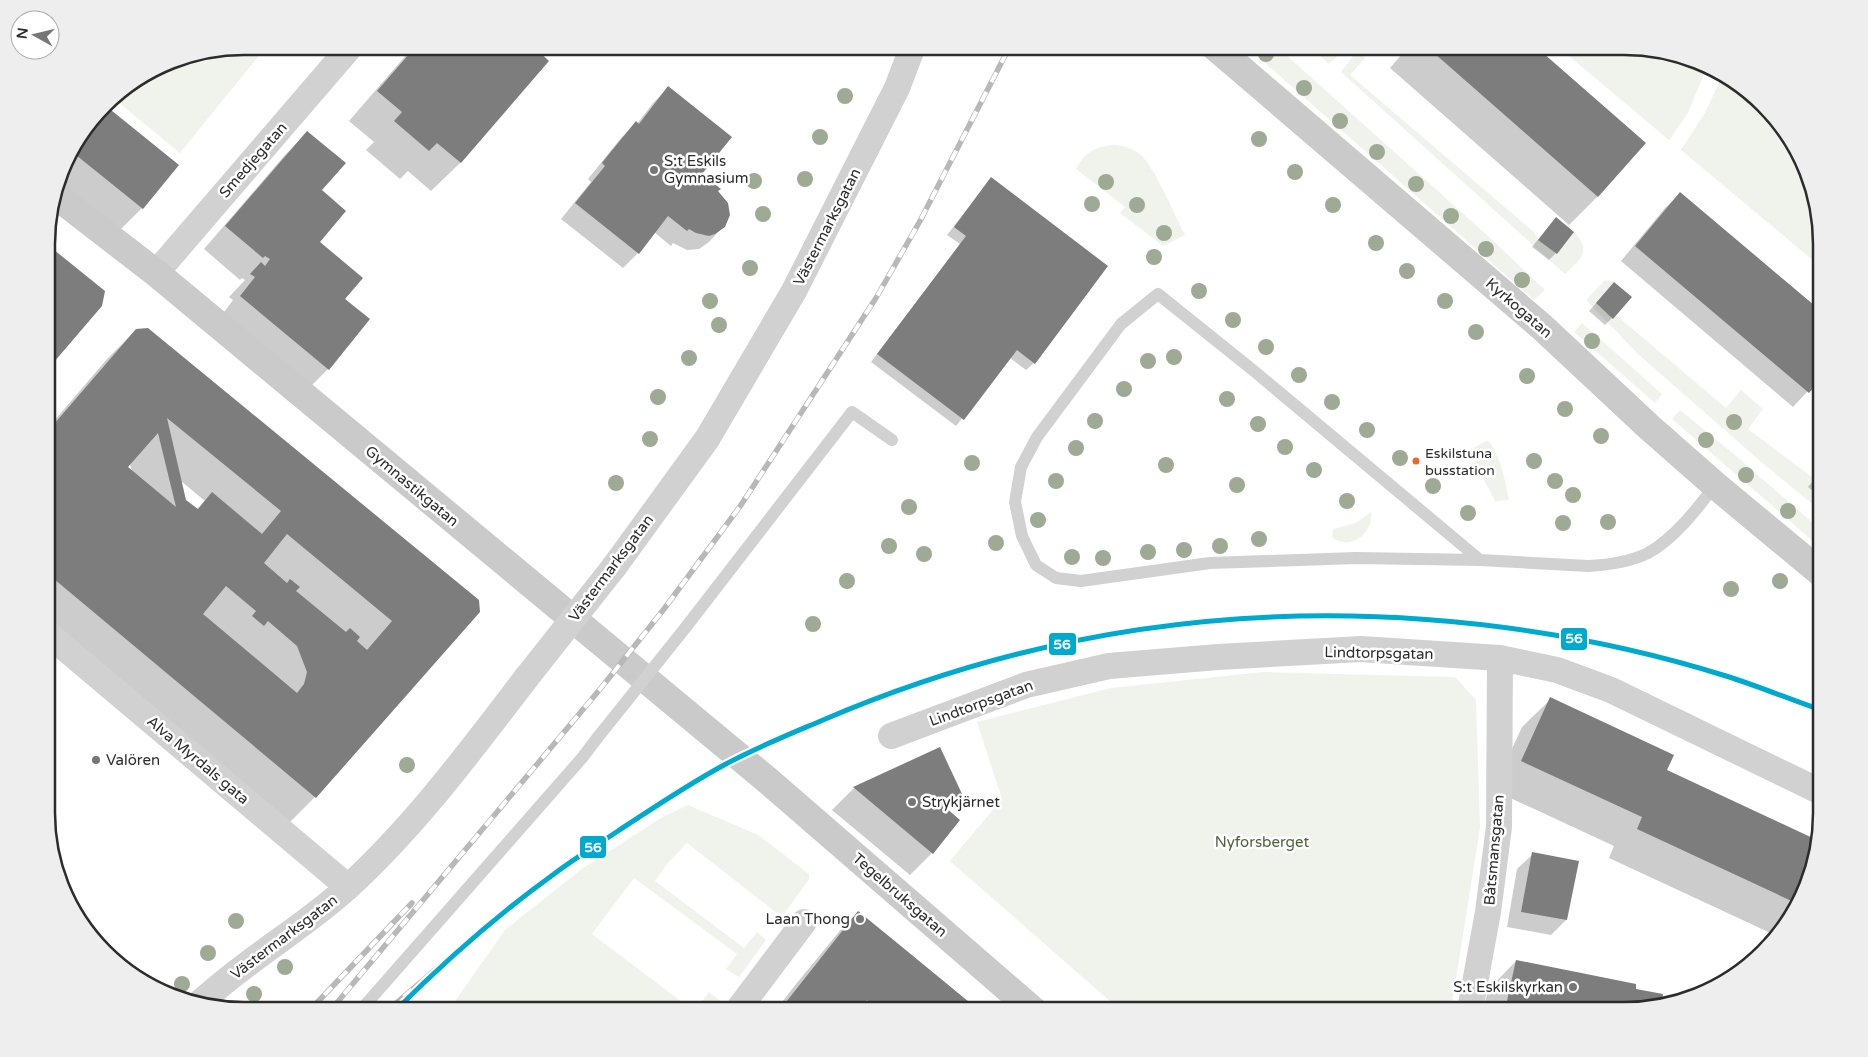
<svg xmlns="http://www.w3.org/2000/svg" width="1868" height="1057" viewBox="0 0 1868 1057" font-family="'Varela Round',sans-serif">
<rect width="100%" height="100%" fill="#fff"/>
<path fill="#eff3eb" d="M244,46L266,47L180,153L112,97L169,61Z
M1246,46H1276L1487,235L1545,290L1534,300Z
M1309,46H1316L1325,53L1331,46H1348L1329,64Z
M1557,46H1624L1665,52L1706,69L1688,113L1669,140Z
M1357,51L1365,58L1350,75L1534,232L1538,240L1557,254L1574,232C1592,251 1581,259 1565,274L1341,72Z
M1723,74L1789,135L1811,181L1821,231V267L1681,150L1706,111Z
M1115,145C1124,146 1132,148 1140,154C1156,169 1174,214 1185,235L1163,246L1120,213L1125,207L1076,169C1085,152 1096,146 1115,145Z
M1605,280L1614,282L1596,303L1613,318L1616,315L1726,408L1741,390L1763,409L1748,429L1821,484V511L1760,461L1638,354L1586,300Z
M1582,323L1662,394L1655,403L1574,332Z
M1680,410L1735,455L1821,530V548L1672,419Z
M1486,441L1490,442C1501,460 1505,479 1509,500L1495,501L1470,453L1472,449Z
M1371,512C1374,533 1350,552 1332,537L1333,529L1356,523Z
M1263,672L1455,677L1476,700L1480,828L1451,1010H1120L950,861L1002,799L977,722L1111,688Z
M688,805L758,835L809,874V879L782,917L687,843L667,864L655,881L744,948L757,932L766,940L739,977L726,969L737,954L634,878L592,934L694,1011H448L505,930L583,868L661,818Z
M709,992L724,1004L719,1011H695Z"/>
<path fill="#0003" fill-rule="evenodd" d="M414,46H531L547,61L460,163L431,191L408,171L400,179L366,150L374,142L349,121Z
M756,46H770L764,53Z
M1409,46H1533L1644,143L1597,197L1569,225L1390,68Z
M668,88L700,174L717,191L724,226L709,242L699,249L687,250L673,243L671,246L654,232L638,253L623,268L561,219L591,182L588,179L621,138L636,123L637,124L653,103Z
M105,107L177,165L142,208L113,237L56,191L67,157Z
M307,133L321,190L318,242L328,369L306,391L219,319L233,300L229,297L245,280L242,278L240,280L204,249L285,155Z
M991,179L1107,266L1034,363L1026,370L1010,358L956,426L871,362L960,244L947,235Z
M1680,194L1821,313V377L1793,407L1621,261L1665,208Z
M1549,226L1556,253L1549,260L1532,247Z
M1607,291L1612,318L1605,325L1589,311Z
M136,330L478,611L315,797L287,825L48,626V428L107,359ZM130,464L132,471L127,467ZM181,481L205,501L196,510L185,501Z
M1821,471V498L1808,487Z
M1551,699L1666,771L1817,841L1795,911L1777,936L1609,858L1614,846L1493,790L1522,727Z
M940,748L961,796L947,811L932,853L910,875L832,810L854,788Z
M1533,854L1566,920L1551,935L1507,927L1517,869Z
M858,912L978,1011H775L796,984L843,927Z
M1516,961L1634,990L1662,995L1661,1003L1636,1010H1483L1488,990Z"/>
<path fill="#7d7d7d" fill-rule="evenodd" d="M416,46H533L549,61L461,163L437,143L429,151L394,121L402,112L377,91Z
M1426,46H1535L1646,143L1598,197Z
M668,86L732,137L702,174L721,189L718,191L728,203L730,215L725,227L715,234L709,236L696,233L689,229L687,231L668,216L639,254L575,203L605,166L602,163L605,159L636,121L639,124Z
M106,106L179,165L143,209L71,151Z
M307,131L346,163L322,190L346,211L320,242L363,278L345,299L370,319L329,370L240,296L255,277L250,274L261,262L265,266L270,259L265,256L263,258L225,226Z
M991,177L1108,266L1035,364L1017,350L964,420L877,354L966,236L954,227Z
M1680,192L1821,311V379L1809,393L1635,246Z
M1556,217L1574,232L1557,254L1538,240Z
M48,245L105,291L102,306L48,369Z
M1614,282L1632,297L1613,319L1596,303Z
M148,328L479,600L480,612L316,798L48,574V431L136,329ZM167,418L281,511L262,534L212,492L198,509L186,500ZM158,433L176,507L128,467ZM287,534L392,621L367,650L357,641L360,637L350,628L346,632L296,591L300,587L290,579L287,583L264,563ZM226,586L256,611L252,616L264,626L268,621L297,646L307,672L304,684L297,693L203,614Z
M1821,471V484L1815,479Z
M1550,697L1674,755L1667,770L1817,840L1798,904L1637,829L1642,817L1521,761Z
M940,747L963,796L945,807L960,820L933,854L853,787Z
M1532,852L1579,861L1567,920L1521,912Z
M858,911L907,951L980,1011H879L867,1000L859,1011H779Z
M1516,960L1636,984V989L1663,994L1662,1002L1636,1010H1505Z"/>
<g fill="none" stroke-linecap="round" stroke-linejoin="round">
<path stroke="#d1d1d1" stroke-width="12" d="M1480,560L1254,371L1158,294L1121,324L1037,437L1021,467L1015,502L1022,536L1036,565L1056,578L1081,581L1210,563L1356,558L1480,560L1588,566C1607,565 1630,562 1648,553C1674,539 1698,508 1715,485
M686,627L852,412L892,440
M360,1011L582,758L598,737"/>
<path stroke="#d1d1d1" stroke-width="26" d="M156,273L351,46
M614,567L707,439L794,291L897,88L913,46
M48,634L348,887
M891,736L1026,685L1109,666L1218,657L1361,649L1500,658L1557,670L1611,690L1821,792
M197,1005C211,993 226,980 241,969C277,941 314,918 347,888C416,825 471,750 527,677
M1470,1010L1488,912L1499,827L1500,658
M737,1011L804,922"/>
<path stroke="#cacaca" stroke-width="28" d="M1214,46L1542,327L1649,427L1715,485L1821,573
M55,195L156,273L766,779L1034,1011"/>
<g stroke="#b8b8b8" stroke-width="5.5">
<path id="rail" d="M309,1011L412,903
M330,1011L601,688L664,609L741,505L876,298L920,221L1010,46
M387,1011L436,969"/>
</g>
<use href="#rail" stroke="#fff" stroke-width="4" stroke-dasharray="11" stroke-linecap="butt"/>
<path stroke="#d1d1d1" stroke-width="12" d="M598,737L686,627"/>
<path stroke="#d1d1d1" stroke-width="26" d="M527,677L614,567"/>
<g stroke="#fff" stroke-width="9">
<path id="rail-1" d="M395,1011C445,961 497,915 554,874C575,858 597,845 618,831C653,808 687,785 724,765C755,748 790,734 823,720C1049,623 1286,595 1529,631C1596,641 1662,656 1726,676C1758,686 1789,699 1821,710"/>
</g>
<use href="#rail-1" stroke="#00a9ce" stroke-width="5"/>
</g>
<g fill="#9eaa94">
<circle cx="1266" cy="54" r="8"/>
<circle cx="1304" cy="88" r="8"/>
<circle cx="845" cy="96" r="8"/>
<circle cx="1340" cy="121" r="8"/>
<circle cx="820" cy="137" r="8"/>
<circle cx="1259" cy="139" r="8"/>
<circle cx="1377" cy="152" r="8"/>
<circle cx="1295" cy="172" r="8"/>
<circle cx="805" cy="179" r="8"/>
<circle cx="754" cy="181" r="8"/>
<circle cx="1106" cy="182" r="8"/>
<circle cx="1416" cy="184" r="8"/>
<circle cx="1092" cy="204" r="8"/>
<circle cx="1137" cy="205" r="8"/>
<circle cx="1333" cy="205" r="8"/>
<circle cx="763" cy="214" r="8"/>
<circle cx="1451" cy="216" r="8"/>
<circle cx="1164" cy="233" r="8"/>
<circle cx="1376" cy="243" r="8"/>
<circle cx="1486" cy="249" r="8"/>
<circle cx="1154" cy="257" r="8"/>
<circle cx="750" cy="268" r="8"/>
<circle cx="1407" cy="271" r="8"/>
<circle cx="1522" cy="280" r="8"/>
<circle cx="1199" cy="291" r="8"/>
<circle cx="710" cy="301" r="8"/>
<circle cx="1445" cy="301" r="8"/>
<circle cx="1233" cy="320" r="8"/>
<circle cx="719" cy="325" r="8"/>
<circle cx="1476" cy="332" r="8"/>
<circle cx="1592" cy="341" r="8"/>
<circle cx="1266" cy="347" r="8"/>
<circle cx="1174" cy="357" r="8"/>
<circle cx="689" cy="358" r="8"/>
<circle cx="1148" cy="361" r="8"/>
<circle cx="1299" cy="375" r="8"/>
<circle cx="1527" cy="376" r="8"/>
<circle cx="1124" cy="389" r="8"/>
<circle cx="658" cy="397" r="8"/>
<circle cx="1227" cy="399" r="8"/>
<circle cx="1332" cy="402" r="8"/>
<circle cx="1565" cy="409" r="8"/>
<circle cx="1095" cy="421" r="8"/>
<circle cx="1734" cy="422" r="8"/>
<circle cx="1258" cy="424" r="8"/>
<circle cx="1367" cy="430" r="8"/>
<circle cx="1601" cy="436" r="8"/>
<circle cx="650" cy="439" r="8"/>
<circle cx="1706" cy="440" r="8"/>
<circle cx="1285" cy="447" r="8"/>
<circle cx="1076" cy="448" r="8"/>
<circle cx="1400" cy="458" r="8"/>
<circle cx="1534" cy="461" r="8"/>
<circle cx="972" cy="463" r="8"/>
<circle cx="1166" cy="465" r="8"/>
<circle cx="1314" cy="470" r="8"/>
<circle cx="1746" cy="475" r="8"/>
<circle cx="1056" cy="481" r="8"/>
<circle cx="1555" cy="481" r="8"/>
<circle cx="616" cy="483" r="8"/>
<circle cx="1237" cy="485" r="8"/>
<circle cx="1433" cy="486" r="8"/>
<circle cx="1573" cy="495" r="8"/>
<circle cx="1347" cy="501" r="8"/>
<circle cx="909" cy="507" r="8"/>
<circle cx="1788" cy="511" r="8"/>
<circle cx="1468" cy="513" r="8"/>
<circle cx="1038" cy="520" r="8"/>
<circle cx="1608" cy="522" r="8"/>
<circle cx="1563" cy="523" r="8"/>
<circle cx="1259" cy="539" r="8"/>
<circle cx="996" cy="543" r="8"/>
<circle cx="889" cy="546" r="8"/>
<circle cx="1220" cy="546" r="8"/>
<circle cx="1184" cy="550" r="8"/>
<circle cx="1148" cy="552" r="8"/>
<circle cx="924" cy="554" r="8"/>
<circle cx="1072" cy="557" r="8"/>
<circle cx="1103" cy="558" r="8"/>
<circle cx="847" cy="581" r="8"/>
<circle cx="1780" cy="581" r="8"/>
<circle cx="1731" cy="589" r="8"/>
<circle cx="813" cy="624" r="8"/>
<circle cx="407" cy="765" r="8"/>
<circle cx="236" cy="921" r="8"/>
<circle cx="208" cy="953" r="8"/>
<circle cx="285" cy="967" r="8"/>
<circle cx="182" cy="984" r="8"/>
<circle cx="254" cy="994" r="8"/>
</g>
<g fill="#767676" stroke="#fff" stroke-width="2">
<circle cx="654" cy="170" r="5"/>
<circle cx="96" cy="760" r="5"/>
<circle cx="912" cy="802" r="5"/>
<circle cx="860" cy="919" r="5"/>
<circle cx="1573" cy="987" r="5"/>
</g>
<circle fill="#f26522" stroke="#fff" stroke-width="2" cx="1416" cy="461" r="4.5"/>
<g text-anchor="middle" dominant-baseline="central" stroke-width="5" stroke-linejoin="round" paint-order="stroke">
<g font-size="14" fill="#2c2c2c" stroke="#fff" text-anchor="start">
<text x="1425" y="453">Eskilstuna<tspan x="1425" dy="17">busstation</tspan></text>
</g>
<g font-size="15" fill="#2c2c2c" stroke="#fff">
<text transform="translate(253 160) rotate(-49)">Smedjegatan</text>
<text transform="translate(827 227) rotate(-63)">Västermarksgatan</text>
<text transform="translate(1519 308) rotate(41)">Kyrkogatan</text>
<text transform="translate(412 486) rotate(40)">Gymnastikgatan</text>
<text transform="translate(611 568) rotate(-53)">Västermarksgatan</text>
<text transform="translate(1379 653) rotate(1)">Lindtorpsgatan</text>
<text transform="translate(981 703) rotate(-20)">Lindtorpsgatan</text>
<text transform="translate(198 760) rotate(40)">Alva Myrdals gata</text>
<text transform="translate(1494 850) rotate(-85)">Båtsmansgatan</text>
<text transform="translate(900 895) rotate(41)">Tegelbruksgatan</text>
<text transform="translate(284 937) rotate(-37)">Västermarksgatan</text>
</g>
<g font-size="15" fill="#2c2c2c" stroke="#fff" text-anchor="start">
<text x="664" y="161">S:t Eskils<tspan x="664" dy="17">Gymnasium</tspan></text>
<text x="106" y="760">Valören</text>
<text x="922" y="802">Strykjärnet</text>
<text x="850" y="919" text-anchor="end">Laan Thong</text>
<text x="1563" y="987" text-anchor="end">S:t Eskilskyrkan</text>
</g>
<g font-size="15" fill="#4f643c" stroke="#fff">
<text x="1262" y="842">Nyforsberget</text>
</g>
</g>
<path d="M0 0H1868V1057H0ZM244 55H1624A189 189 0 0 1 1813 244V813A189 189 0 0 1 1624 1002H244A189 189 0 0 1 55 813V244A189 189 0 0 1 244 55Z" fill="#eee" fill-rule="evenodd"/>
<path fill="none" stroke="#2c2c2c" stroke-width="2.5" d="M244 55H1624A189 189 0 0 1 1813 244V813A189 189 0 0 1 1624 1002H244A189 189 0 0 1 55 813V244A189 189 0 0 1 244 55Z"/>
<g stroke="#fff" stroke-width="2">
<rect x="1560" y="627" width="28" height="24" rx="5" fill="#00a9ce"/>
<rect x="1048" y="632" width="29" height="24" rx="5" fill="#00a9ce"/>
<rect x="579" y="835" width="28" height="24" rx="5" fill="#00a9ce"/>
</g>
<g font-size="14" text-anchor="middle" font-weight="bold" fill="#fff">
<text x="1574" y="643">56</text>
<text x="1062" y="649">56</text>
<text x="593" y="852">56</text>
</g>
<g transform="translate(35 35) rotate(278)"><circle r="24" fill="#ffffff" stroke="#ababab"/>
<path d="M0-4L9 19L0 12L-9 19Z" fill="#767676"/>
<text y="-8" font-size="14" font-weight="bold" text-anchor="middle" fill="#2c2c2c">N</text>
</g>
</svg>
